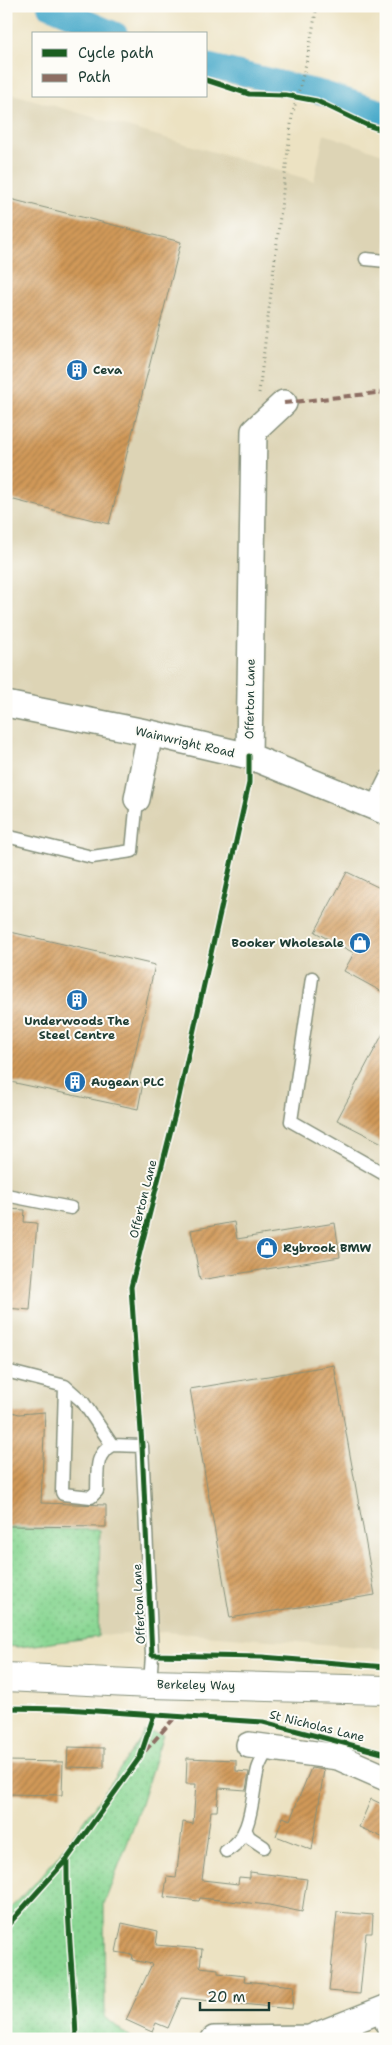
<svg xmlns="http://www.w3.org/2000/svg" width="392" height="2045" viewBox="0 0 392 2045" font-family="'Shantell Sans',sans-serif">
<defs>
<pattern id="grass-dots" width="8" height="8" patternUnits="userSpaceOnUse" patternTransform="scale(1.25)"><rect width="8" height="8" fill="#8bd794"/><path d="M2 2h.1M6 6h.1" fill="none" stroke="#78b980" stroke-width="1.8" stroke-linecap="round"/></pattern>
<pattern id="building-hatch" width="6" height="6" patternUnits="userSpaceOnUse" patternTransform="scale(1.25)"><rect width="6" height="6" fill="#d19959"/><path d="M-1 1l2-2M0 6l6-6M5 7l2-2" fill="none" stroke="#a97e4a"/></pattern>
</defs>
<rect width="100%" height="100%" fill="#fdfcf7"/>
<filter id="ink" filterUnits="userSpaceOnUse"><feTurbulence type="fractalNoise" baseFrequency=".02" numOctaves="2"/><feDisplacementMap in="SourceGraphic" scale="10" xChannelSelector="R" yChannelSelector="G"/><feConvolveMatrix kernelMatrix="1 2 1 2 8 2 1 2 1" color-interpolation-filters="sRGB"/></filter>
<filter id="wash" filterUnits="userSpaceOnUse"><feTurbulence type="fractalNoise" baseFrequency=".0096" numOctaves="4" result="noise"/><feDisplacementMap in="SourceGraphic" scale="20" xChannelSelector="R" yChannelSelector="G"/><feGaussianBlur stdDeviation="1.12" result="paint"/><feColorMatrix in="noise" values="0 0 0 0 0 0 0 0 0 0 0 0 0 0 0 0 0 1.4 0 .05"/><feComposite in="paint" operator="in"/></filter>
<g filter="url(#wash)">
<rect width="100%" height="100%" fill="#ece2c2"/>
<path fill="#ddd4b5" d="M6,92L314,181L324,134L386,155V1649L165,1632L6,1641Z"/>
<path fill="url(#grass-dots)" stroke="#558a64" d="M6,1528L100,1530L98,1637L19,1647L6,1646Z
M145,1732L163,1734L135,1823L104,1904L105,2017L132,2039H6V1912C59,1865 105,1790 145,1732Z"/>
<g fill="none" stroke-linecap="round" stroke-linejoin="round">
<path stroke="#4cabcb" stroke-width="24" d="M49,6L116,34
M206,65L323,93L386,113"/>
</g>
<g id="blocks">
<path fill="url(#building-hatch)" d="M6,198L181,242L109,524L6,498Z
M347,872L386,891V994L344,971L354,953L315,932Z
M6,931L155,965L129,1080L143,1083L138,1109L6,1081Z
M386,1028V1145L337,1120Z
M6,1209L25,1210L24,1222L37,1223L30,1310L6,1308Z
M234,1222L237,1239L335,1223L340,1257L200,1280L191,1230Z
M334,1365L375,1595L230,1618L190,1389Z
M6,1410L19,1414L45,1412L41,1503L106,1505V1527L6,1526Z
M68,1747L104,1748V1768L67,1767Z
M187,1758L236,1760V1771L249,1772L246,1790L219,1788L217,1811H211L202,1880L238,1884L239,1877L250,1878V1872L307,1879L302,1912L269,1905L200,1898L199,1901L164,1897L167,1877L176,1878L183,1822L193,1824L196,1784H186Z
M7,1761L63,1762L62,1795L7,1794Z
M311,1768L324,1770L312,1850L276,1836L283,1817L290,1820Z
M371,1799L386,1806V1839L359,1827Z
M337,1912L373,1915L372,1933H366L360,1994L329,1991Z
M122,1923L158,1931L156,1945L202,1949L200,1967L218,1969V1973L245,1976L244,1981L294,1986L292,2009L181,1998L168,2028L156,2023L152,2032L126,2020L152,1964L132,1960L133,1955L116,1952Z"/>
</g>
</g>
<g filter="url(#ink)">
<use href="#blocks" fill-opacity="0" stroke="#86907b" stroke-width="1"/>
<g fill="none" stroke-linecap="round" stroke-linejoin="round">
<g stroke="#86907b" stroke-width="15">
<path id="lane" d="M366,259L386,261
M372,805L386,777
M6,836L92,857L132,851L137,799
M312,978L291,1121L386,1175
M6,1195L71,1208
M6,1371L65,1386L83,1402L112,1445L142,1446L152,1655L150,1684
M65,1386L62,1492L63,1494L91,1497L97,1491C98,1472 94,1455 112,1445
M246,1831L249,1837L264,1847
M226,1851C254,1837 251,1795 258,1769C260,1762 265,1755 268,1747
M377,2012L386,2036"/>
</g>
<g stroke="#86907b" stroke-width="28">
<path id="street" d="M6,704L150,733L249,756L386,812
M249,756L254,431L284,403
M137,799L150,733
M249,1745L338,1757L386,1778
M214,2039L310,2038L386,2008"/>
</g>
<g stroke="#86907b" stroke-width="30">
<path id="secondary" d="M6,1677L150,1684L386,1690"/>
</g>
<path stroke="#86907b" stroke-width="3" stroke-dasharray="1 4" stroke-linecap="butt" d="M259,393L292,116L307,60L317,6"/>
<use href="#lane" stroke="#fff" stroke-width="12"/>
<use href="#street" stroke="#fff" stroke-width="25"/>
<use href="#secondary" stroke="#fff" stroke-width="28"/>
<path stroke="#8d6e63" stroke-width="4" stroke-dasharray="8 4" stroke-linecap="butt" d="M284,403L386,392
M145,1751L176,1716"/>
<g stroke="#fdfcf7" stroke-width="8">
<path id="cycleway" d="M206,80L249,94L285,95L317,101L367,125L386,131
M249,756V783L176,1110L131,1287L142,1446L152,1655L262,1657L386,1667
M6,1708L66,1709L263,1722L386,1754
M67,1859C66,1919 74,1979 76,2039
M6,1927L67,1859L140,1757L154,1715"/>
</g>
<use href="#cycleway" stroke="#1b5e20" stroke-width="5"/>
</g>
</g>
<defs>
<g id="building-disc" transform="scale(1.125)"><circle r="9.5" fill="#1f6fb2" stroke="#fdfcf7"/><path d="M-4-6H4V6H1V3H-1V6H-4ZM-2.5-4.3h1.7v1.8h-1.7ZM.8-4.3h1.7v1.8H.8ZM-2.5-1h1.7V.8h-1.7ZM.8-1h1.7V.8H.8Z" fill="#fff"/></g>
<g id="shop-disc" transform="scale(1.125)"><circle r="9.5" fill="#1f6fb2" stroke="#fdfcf7"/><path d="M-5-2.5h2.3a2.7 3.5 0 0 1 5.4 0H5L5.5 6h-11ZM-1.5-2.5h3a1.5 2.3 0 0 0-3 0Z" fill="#fff"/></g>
</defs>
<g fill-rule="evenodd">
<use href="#building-disc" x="77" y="370"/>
<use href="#shop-disc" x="360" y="943"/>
<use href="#building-disc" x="77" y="1000"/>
<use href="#building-disc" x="75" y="1082"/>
<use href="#shop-disc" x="267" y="1248"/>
</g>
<g text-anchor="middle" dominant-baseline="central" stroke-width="4" stroke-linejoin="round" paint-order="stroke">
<g font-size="12" font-weight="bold" fill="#1f3d34" stroke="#fdfcf7" text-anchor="start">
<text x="93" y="370">Ceva</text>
<text x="344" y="943" text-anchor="end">Booker Wholesale</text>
<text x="77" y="1021" text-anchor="middle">Underwoods The<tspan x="77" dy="14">Steel Centre</tspan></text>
<text x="91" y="1082">Augean PLC</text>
<text x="283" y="1248">Rybrook BMW</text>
</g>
<g font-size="12" fill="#1f3d34" stroke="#fdfcf7">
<text transform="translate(250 699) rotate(-89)">Offerton Lane</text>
<text transform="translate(185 742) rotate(13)">Wainwright Road</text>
<text transform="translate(143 1199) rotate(-76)">Offerton Lane</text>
<text transform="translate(139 1604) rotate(-93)">Offerton Lane</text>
<text transform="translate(196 1685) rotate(1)">Berkeley Way</text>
<text transform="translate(317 1726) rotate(14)">St Nicholas Lane</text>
</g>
</g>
<rect width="392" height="2045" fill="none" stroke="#fdfcf7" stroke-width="25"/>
<rect x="32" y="32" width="175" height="65" fill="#fdfcf7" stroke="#a4b0a9"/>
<rect x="42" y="49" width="25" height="8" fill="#1b5e20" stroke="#a4b0a9"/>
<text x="78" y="58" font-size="15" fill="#1f3d34">Cycle path</text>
<rect x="42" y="74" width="25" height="8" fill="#8d6e63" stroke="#a4b0a9"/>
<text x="78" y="82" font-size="15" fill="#1f3d34">Path</text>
<path d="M200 2002v8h69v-8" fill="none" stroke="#1f3d34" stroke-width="2.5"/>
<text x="207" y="2002" font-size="15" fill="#1f3d34" stroke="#fdfcf7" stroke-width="4" paint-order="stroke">20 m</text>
</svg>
